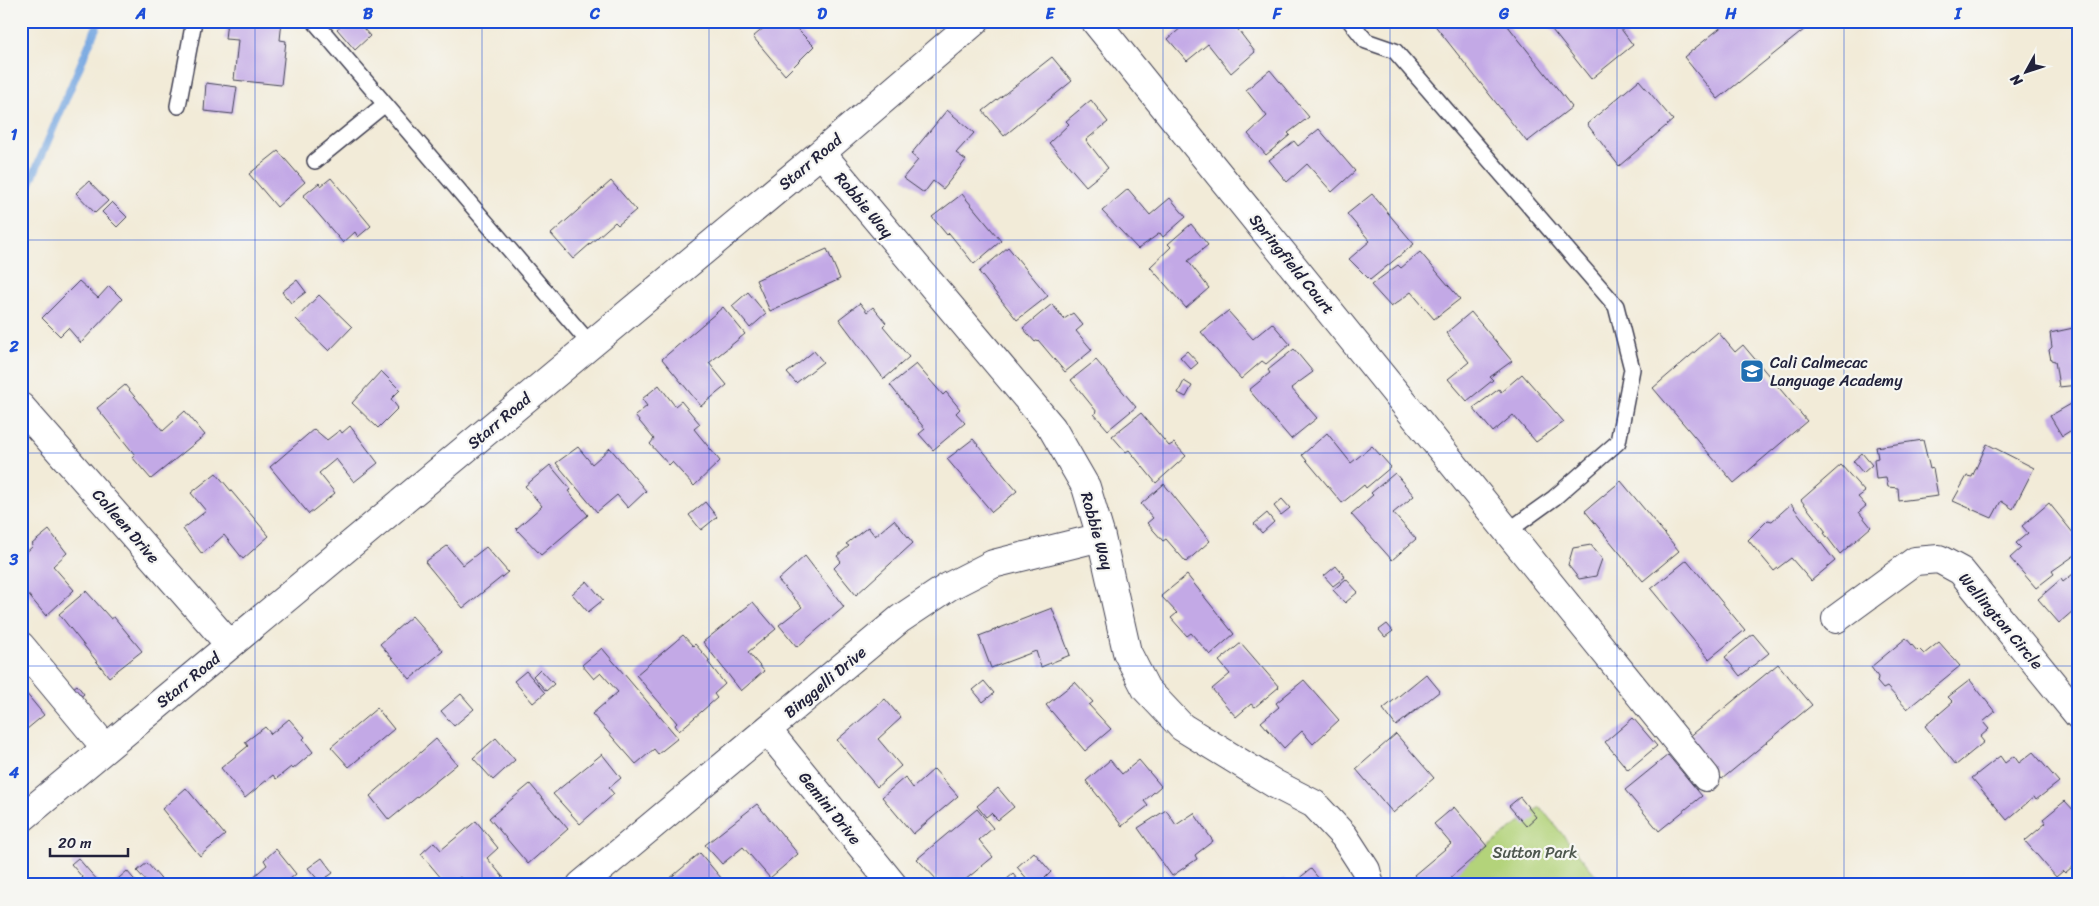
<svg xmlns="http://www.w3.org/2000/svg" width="2099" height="906" viewBox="0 0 2099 906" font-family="Sriracha,sans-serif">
<rect width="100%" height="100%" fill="#f6f6f2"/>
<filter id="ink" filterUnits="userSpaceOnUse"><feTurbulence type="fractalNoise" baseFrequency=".02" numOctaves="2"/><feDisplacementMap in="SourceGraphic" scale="10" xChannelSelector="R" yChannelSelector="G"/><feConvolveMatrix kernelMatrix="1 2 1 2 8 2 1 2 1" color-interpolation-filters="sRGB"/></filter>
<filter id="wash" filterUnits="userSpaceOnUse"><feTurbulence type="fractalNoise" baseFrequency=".0096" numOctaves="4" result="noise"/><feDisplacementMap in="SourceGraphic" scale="20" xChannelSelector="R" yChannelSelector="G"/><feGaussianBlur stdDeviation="1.12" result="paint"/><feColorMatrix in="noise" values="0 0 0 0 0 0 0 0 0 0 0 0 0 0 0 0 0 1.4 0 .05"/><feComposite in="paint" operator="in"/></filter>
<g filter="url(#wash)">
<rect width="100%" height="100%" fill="#f2ebd8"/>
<path fill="#b3d37a" stroke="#6a7a5a" d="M1540,807L1604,885H1438Z"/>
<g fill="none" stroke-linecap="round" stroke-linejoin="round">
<path stroke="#77a7e1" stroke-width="8" d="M21,204L99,21"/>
</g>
<g id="blocks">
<path fill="#c3a9e6" d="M227,21H282L280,40L286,41L281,85L234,80L238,40L225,39Z
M346,21H357L370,36L355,50L337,29Z
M772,21H789L814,46L785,75L753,37Z
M1189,21H1235L1233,23L1255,52L1231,73L1208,44L1187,61L1168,39Z
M1436,21H1504L1572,107L1527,142L1433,23Z
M1545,21H1615L1633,45L1591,79Z
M1729,21H1815L1718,99L1684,57Z
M1052,57L1072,81L1004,136L983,111Z
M1270,70L1309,117L1288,133L1290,135L1266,155L1248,134L1267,116L1246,90Z
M1639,80L1673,120L1619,166L1587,124Z
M206,83L237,87L233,114L204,111Z
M1091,100L1108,122L1086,140L1108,168L1086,186L1049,143L1069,124L1066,121Z
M947,110L974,133L956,153L966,160L943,189L933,181L924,193L903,178L918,160L911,154Z
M1319,129L1355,171L1332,192L1307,164L1287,182L1269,160L1294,141L1298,146Z
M278,151L305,182L277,207L249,174Z
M331,178L371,226L358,237L355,232L343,243L303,196L319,183L321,186Z
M89,181L108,201L95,213L76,193Z
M611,181L636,210L618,225L615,222L573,259L551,234Z
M1128,189L1150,215L1170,198L1186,217L1163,237L1160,233L1138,249L1102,211Z
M962,194L1001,241L974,264L949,233L947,235L932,217Z
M1372,194L1414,244L1370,280L1349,259L1370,241L1347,214Z
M112,202L127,217L117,227L102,212Z
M1191,224L1208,245L1188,261L1209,288L1186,308L1150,267L1171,247L1168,244Z
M1008,247L1048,296L1017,320L979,272Z
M827,249L840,279L770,311L756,280Z
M1420,252L1460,299L1434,319L1411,292L1391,307L1371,285L1398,265L1401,268Z
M297,280L306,292L291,303L282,292Z
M79,281L98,298L109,286L122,299L81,343L68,328L60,336L42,318Z
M748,292L766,314L750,328L732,306Z
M319,295L352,327L329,351L296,319Z
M860,303L867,312L873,307L886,323L883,326L909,357L884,379L839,319Z
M1052,304L1064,319L1073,313L1083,325L1076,331L1092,350L1065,372L1038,340L1035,342L1023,328Z
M723,307L745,334L709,363L727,385L701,406L662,359Z
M1228,311L1253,339L1272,323L1290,344L1266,364L1262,361L1241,379L1201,332Z
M1471,312L1512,361L1490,377L1493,380L1467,401L1448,379L1469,362L1446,333Z
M2078,327V385L2059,387L2055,361L2051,360L2049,350L2052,347L2050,333Z
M1718,332L1735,352L1743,345L1807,421L1734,483L1653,388Z
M1294,349L1313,372L1291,388L1317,418L1291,439L1249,390L1270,373L1268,370Z
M814,351L823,362L796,383L787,373Z
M1187,351L1198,363L1191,369L1180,357Z
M1096,360L1136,407L1108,430L1094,414L1097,412L1071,380Z
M916,364L943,395L946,392L960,409L956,413L965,423L933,450L919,434L925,429L890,385Z
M381,371L400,390L391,399L398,408L378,428L352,403Z
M1522,374L1564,422L1536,442L1513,415L1493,432L1473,408L1499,389L1501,392Z
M1184,381L1192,386L1186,397L1178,393Z
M125,385L163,431L185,411L205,435L151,479L132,457L135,455L97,408Z
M659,385L675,406L681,401L700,424L694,429L720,461L694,486L672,462L669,465L650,444L654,439L635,416L647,406L642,399Z
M2078,400V426L2062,436L2050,416Z
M1141,413L1169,446L1174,443L1186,456L1156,483L1129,450L1126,452L1112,436Z
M350,426L378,463L354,482L336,459L319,473L335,493L309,514L270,467L314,429L327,440L340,430L342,433Z
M1327,433L1351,463L1372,446L1391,467L1366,488L1364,485L1342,503L1302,455Z
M973,439L1017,491L992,512L947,459Z
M1923,440L1930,469L1933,468L1938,496L1899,501L1898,488L1888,487L1886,478L1876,479L1874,459L1878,458L1876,447Z
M1987,444L2034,468L2013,509L2001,501L1992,518L1953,501L1967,476L1972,477Z
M578,447L592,464L610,448L646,491L628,508L617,495L597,512L556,463Z
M1862,453L1872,465L1863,473L1853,461Z
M550,465L571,490L568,491L588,515L541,555L516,529L542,506L525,486Z
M1841,465L1865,492L1858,497L1866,506L1859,512L1871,527L1840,554L1824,533L1826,532L1801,500Z
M216,473L269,536L243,559L224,535L202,554L183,529L206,511L191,493Z
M1395,473L1414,496L1393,513L1416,539L1392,560L1351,514L1373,495L1371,493Z
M1621,481L1679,551L1643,581L1585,511Z
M1164,484L1210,541L1186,562L1166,539L1163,541L1147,523L1153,518L1141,504Z
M1282,499L1290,508L1281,515L1274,506Z
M705,502L717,517L701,530L689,515Z
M2049,503L2078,539V553L2052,571L2054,574L2036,588L2010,558L2021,548L2016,543L2028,533L2022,526Z
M1791,504L1835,561L1811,581L1791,558L1774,571L1748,540L1768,520L1772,521Z
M1267,513L1274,522L1262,533L1254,524Z
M894,520L913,543L856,595L834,568L841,561L837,556L849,546L846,544L868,527L875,536Z
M49,530L67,553L53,566L74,590L46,616L21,586V557L33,546L32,544Z
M1591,545L1602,559L1596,576L1579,579L1568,565L1573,548Z
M447,546L463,565L486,547L508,572L463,608L425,562Z
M805,556L844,607L797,647L779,625L802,607L778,580Z
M1687,560L1745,630L1709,659L1651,589Z
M1336,566L1345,577L1333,586L1324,576Z
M2078,570V614L2074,610L2059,623L2038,599L2061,579L2063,582Z
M1187,575L1234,634L1210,655L1191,633L1187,636L1171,618L1177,613L1161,596Z
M1346,579L1358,592L1345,603L1333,590Z
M587,581L603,600L588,612L572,594Z
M86,591L111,619L114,617L142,651L109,677L59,614Z
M753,602L776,629L748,652L764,671L741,691L703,642Z
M1052,608L1070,655L1041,667L1036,651L991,668L979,636Z
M412,616L443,651L410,679L380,644Z
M1387,624L1393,631L1385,637L1379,630Z
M1753,634L1769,653L1740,676L1725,657Z
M683,635L693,646L695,644L710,661L708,662L725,684L714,694L717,698L679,731L675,725L677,723L636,675Z
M1906,638L1917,651L1919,649L1924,654L1939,642L1960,666L1907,709L1887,687L1883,689L1877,682L1878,677L1871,667Z
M1241,643L1279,687L1255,707L1251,704L1236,717L1212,689L1230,674L1219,661Z
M602,648L678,738L658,754L654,749L636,764L592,714L618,692L601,673L594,679L582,665Z
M1778,664L1812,705L1722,779L1688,738Z
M540,669L554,684L546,691L533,676Z
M526,671L545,693L533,703L514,681Z
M1426,674L1440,691L1396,726L1383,709Z
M1304,680L1339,720L1313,744L1302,731L1284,748L1261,722L1279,707L1276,703Z
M1970,680L1995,712L1983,722L1989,729L1980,737L1984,742L1956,765L1925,726L1953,702L1948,697Z
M984,681L994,693L983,702L973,690Z
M1075,682L1093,702L1089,705L1111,729L1085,751L1046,705Z
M77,685L84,694L72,704L64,695Z
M21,687L44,715L21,734Z
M461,694L474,709L454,726L441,711Z
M885,699L901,718L878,739L901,766L877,787L837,740Z
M377,708L394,729L349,767L331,747Z
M1633,718L1657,746L1628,770L1605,742Z
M289,719L305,737L303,739L313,752L293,769L291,767L276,779L273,775L245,798L221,768L248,746L245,742L265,727L271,734Z
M1396,734L1434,778L1393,813L1356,769Z
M496,738L515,760L493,780L473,758Z
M436,739L457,764L389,820L370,796Z
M2033,752L2059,782L2036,800L2034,797L2007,820L1972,778L2000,756L2005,763L2014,756L2019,763Z
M602,754L621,778L609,788L614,794L580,824L553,794Z
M1668,755L1702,796L1659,831L1625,790Z
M1110,760L1122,774L1139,760L1161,786L1144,801L1148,806L1122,826L1086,781Z
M934,769L958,796L913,834L882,797L905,777L913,788Z
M530,784L568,829L528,864L489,818Z
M186,788L225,835L200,856L162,809Z
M998,788L1014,807L998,820L991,813L986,817L977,806Z
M1520,797L1536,817L1526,826L1509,806Z
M2065,801L2078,815V862L2065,873L2063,871L2056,877L2025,841L2046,823L2043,819Z
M757,804L798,854L770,878L743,847L722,864L705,845Z
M1454,807L1487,846L1442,885H1423L1414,875L1451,844L1434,824Z
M977,809L993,828L979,840L993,857L959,885H942L917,859Z
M1166,810L1176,825L1194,813L1213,841L1195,855L1197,859L1172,876L1138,828Z
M476,821L498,848L487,858L508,883L506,885H470L465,879L463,881L460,877L451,885H447L421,854L434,842L441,850Z
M276,849L296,874L283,885H250L254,882L252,878L267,865L264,860Z
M1034,852L1051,872L1044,879L1047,882L1043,885H1024L1029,881L1017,867Z
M700,853L727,885H662Z
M78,858L90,872L102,885H75L83,878L71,864Z
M322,858L333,873L320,882L308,868Z
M147,863L166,885H150L137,871Z
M1311,869L1324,885H1303L1298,879Z
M127,871L139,885H111Z
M1013,874L1022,885H1000Z
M1284,878L1289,885H1276Z"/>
</g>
</g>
<g filter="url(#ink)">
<use href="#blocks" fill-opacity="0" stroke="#414053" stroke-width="1"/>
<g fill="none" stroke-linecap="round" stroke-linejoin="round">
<g stroke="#414053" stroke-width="18">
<path id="lane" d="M314,21L591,345
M1350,21L1366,41L1395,51L1616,306L1632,369L1618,442L1554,498L1508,531
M178,106L194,21
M315,161L385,104"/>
</g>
<g stroke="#414053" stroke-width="30">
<path id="street" d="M1095,21L1706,777
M821,153L1052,428L1086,487L1101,537L1127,652L1146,689L1182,727L1275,784L1314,804L1344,836L1366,870L1370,885
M21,407L230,645
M1836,619L1915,561L1939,559L1961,571L2078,715
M21,646L105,747
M768,731L893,885
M21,819L821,153L975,21
M581,885L900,619L948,587L993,564L1101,537"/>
</g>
<use href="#lane" stroke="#fff" stroke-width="15"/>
<use href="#street" stroke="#fff" stroke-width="28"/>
</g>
</g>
<path fill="none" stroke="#1d4ed8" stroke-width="1" stroke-opacity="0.55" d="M255,21V885M482,21V885M709,21V885M936,21V885M1163,21V885M1390,21V885M1617,21V885M1844,21V885M21,240H2078M21,453H2078M21,666H2078"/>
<defs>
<g id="school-square" transform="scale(1.25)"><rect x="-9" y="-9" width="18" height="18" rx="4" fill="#1f6fb2" stroke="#f6f6f2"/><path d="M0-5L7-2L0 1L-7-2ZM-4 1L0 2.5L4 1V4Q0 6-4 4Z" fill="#fff"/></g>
</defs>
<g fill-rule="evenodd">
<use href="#school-square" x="1752" y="371"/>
</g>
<g text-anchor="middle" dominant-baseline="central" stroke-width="4.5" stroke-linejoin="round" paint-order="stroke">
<g font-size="16" fill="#22223b" stroke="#f6f6f2">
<text transform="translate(810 162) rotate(-40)">Starr Road</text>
<text transform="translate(864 205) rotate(50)">Robbie Way</text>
<text transform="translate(1292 264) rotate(51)">Springfield Court</text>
<text transform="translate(499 421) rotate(-40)">Starr Road</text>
<text transform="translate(126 526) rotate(49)">Colleen Drive</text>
<text transform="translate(1097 531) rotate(74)">Robbie Way</text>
<text transform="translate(2001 621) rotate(50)">Wellington Circle</text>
<text transform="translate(188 680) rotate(-39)">Starr Road</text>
<text transform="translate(825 682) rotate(-40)">Binggelli Drive</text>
<text transform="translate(830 808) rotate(51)">Gemini Drive</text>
</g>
<g font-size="16" fill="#22223b" stroke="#f6f6f2" text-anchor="start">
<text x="1770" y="362">Cali Calmecac<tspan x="1770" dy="18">Language Academy</tspan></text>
</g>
<g font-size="16" fill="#4e574e" stroke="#f6f6f2">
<text x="1535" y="852">Sutton Park</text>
</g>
</g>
<rect width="2099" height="906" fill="none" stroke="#f6f6f2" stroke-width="55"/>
<g transform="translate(2026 72) rotate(230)" stroke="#f6f6f2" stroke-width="4" paint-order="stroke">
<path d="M0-4L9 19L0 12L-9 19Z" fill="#22223b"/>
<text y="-8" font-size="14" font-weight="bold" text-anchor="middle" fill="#22223b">N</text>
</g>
<path d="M50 848v8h78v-8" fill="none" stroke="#22223b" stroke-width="2.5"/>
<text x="58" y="848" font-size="15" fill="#22223b" stroke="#f6f6f2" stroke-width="4" paint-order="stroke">20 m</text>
<rect x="28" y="28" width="2044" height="850" fill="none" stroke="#1d4ed8" stroke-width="2"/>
<g font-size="16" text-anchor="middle" font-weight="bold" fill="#1d4ed8">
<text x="141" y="19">A</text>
<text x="368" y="19">B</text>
<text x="595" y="19">C</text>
<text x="822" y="19">D</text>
<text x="1050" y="19">E</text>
<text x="1277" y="19">F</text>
<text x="1504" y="19">G</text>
<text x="1731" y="19">H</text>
<text x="1958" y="19">I</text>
<text x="14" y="140">1</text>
<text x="14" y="352">2</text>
<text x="14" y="565">3</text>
<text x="14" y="778">4</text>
</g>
</svg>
